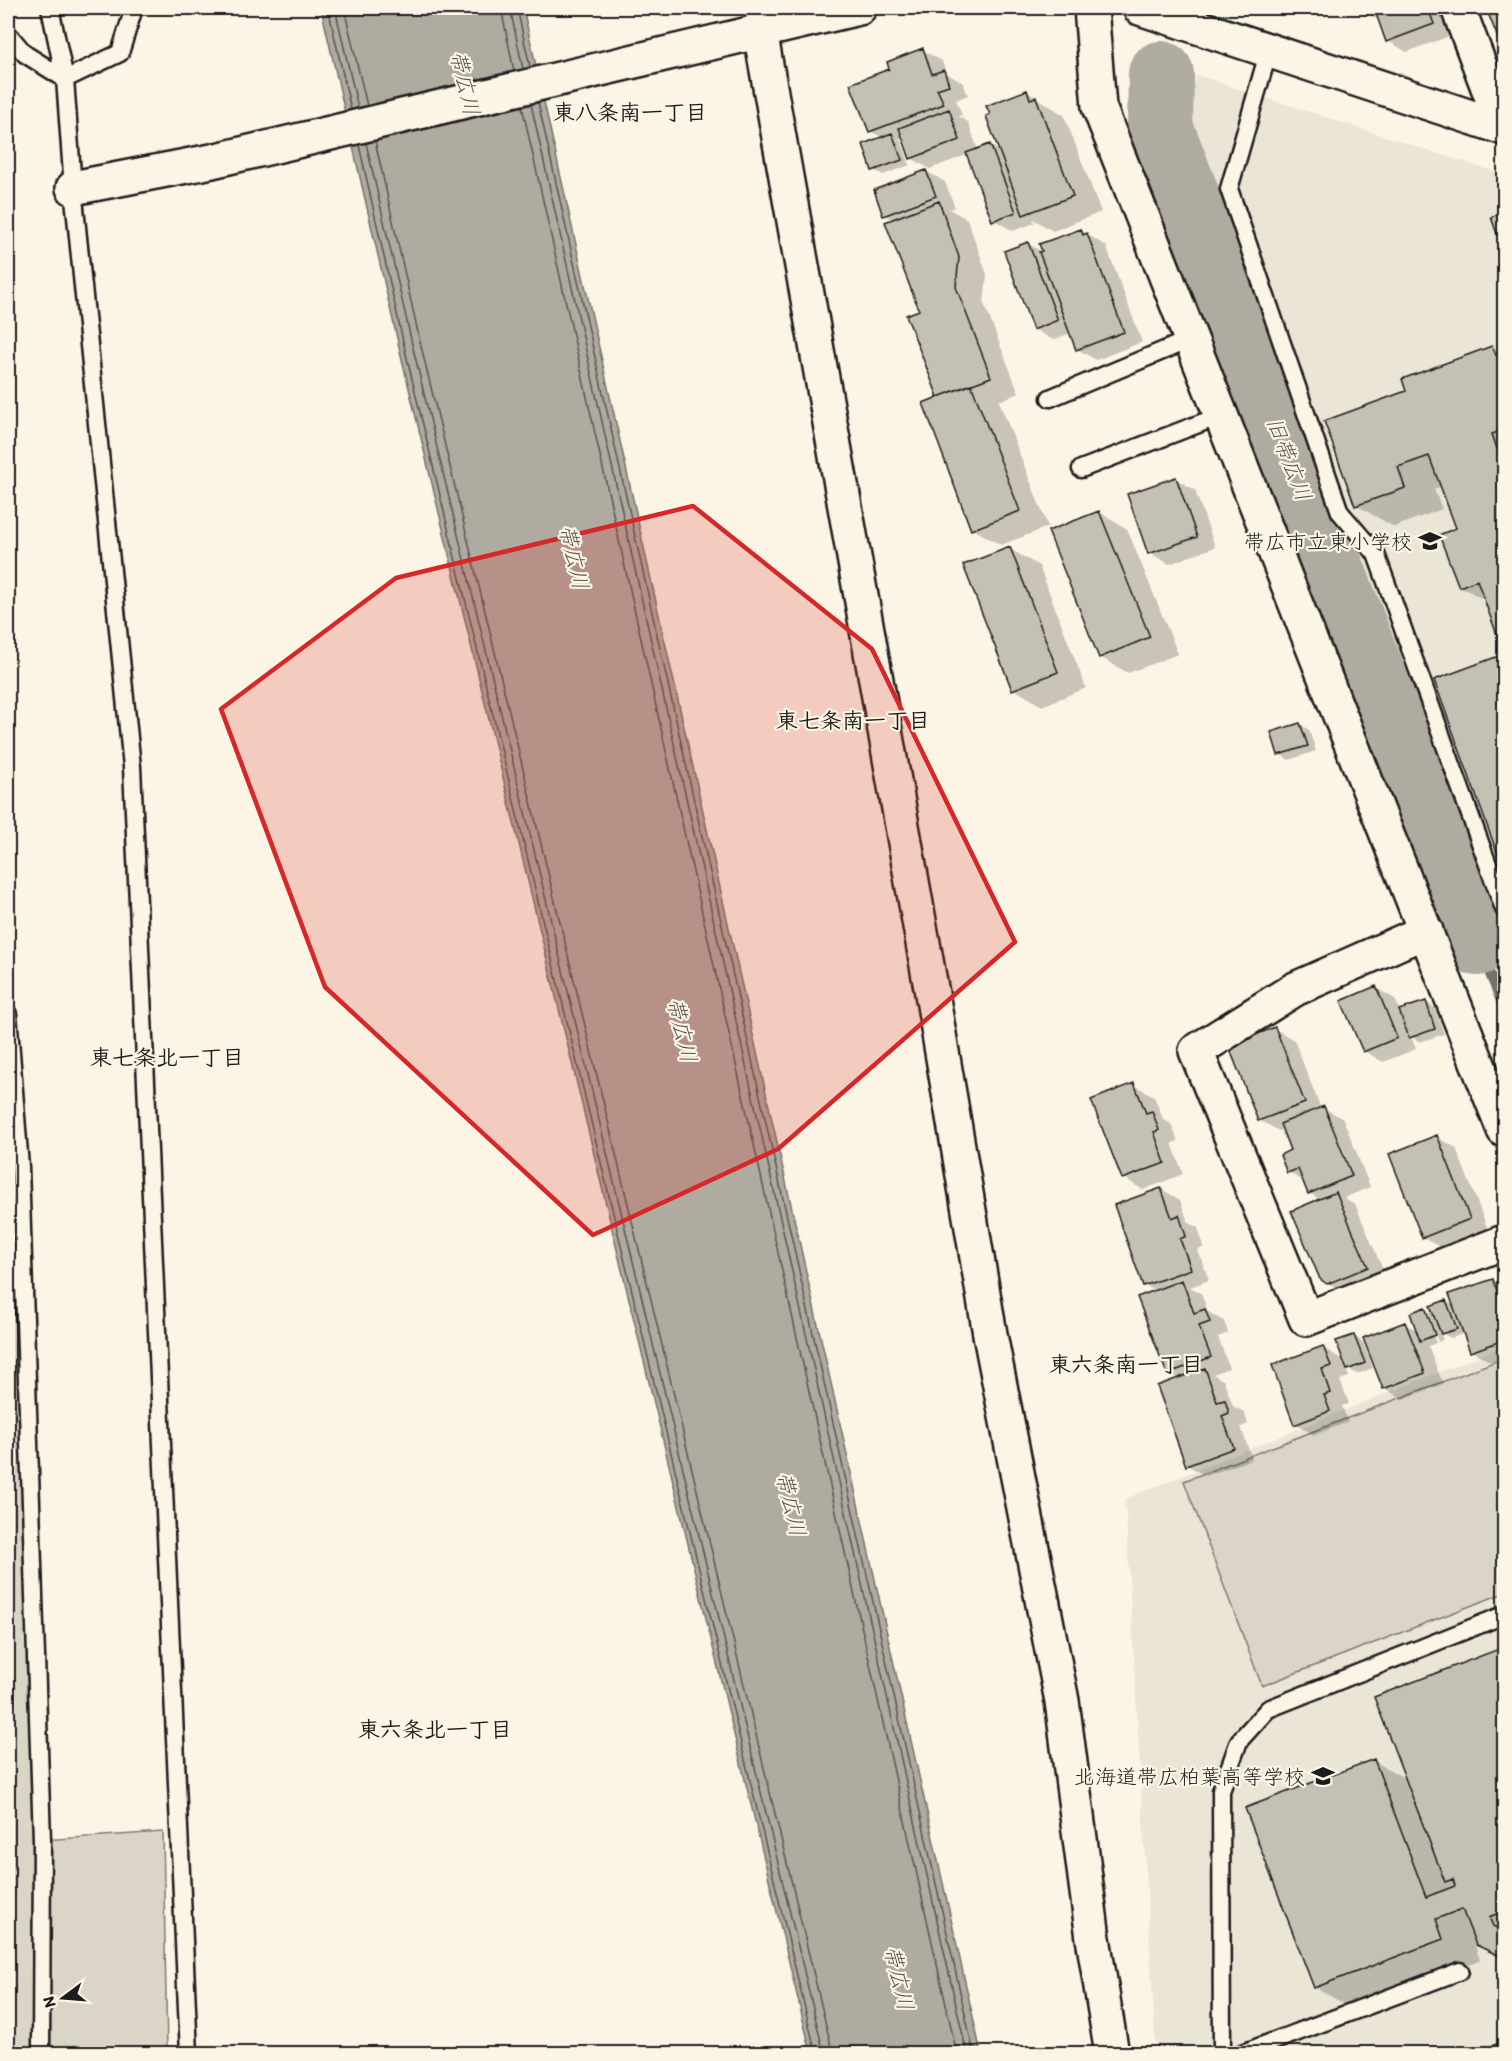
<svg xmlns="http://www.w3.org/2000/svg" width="1512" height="2061" viewBox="0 0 1512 2061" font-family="Itim,'Klee One',sans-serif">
<rect width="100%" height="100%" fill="#fcf5e5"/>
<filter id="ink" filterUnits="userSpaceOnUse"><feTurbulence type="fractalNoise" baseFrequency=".0167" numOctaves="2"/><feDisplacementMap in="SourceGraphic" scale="12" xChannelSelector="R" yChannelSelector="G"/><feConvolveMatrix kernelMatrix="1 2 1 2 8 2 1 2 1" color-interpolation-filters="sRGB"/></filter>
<g filter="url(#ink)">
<path fill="#ebe5d6" d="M1196,75L1504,175V907L1183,117Z
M1504,1346V2053H1156L1125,1499Z"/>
<path fill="#dbd5c8" stroke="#7c7872" stroke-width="1.5" d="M8,1014L42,1840L163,1832L167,2053H8Z
M1504,1358V1593L1262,1686L1184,1481Z"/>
<path fill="#b0aba1" stroke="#75726c" stroke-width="1.5" d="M321,8H523L981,2053H811L400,351Z"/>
<path fill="#0003" d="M1361,8H1435L1436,10L1445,15L1452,35L1407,52L1388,41L1380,21L1362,10Z
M1488,8H1504V40L1500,37Z
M922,50L942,61L946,73L963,83L968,95L956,100L962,115L958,116L968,122L978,150L990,145L1000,151L1027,92L1064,115L1101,212L1053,231L1033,219L1034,223L1013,231L994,220L969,154L930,169L911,158L903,137L898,139L901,140L910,165L883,175L874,170L883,138L870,131L891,70Z
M926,171L945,182L955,207L949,209L967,219L987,274L984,304L1019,393L999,401L1048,527L1001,545L973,529L940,398L908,316L921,311L893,220L885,215L875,191Z
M1080,230L1106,246L1142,342L1096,360L1077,349L1071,333L1053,340L1034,329L1028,244L1045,253Z
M1492,347L1504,353V652L1486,601L1460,586L1458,529L1442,486L1434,489L1442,509L1394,527L1356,505L1408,392Z
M1176,479L1195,490L1215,547L1169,564L1150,553Z
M1099,512L1127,529L1178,654L1128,673L1100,657Z
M1010,549L1039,566L1086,688L1042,706L1014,689Z
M1504,655V868L1436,680Z
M1300,724L1309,730L1316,751L1289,760L1280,754Z
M1376,988L1395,999L1400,1011L1426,1002L1435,1008L1444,1034L1420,1042L1411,1037L1416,1049L1383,1062L1364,1051Z
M1275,1029L1294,1040L1321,1109L1324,1108L1343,1119L1370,1187L1344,1198L1355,1204L1386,1277L1348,1294L1328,1283L1321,1200L1309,1193L1305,1182L1288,1172L1292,1151L1284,1130L1279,1131L1259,1120Z
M1134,1085L1154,1096L1163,1119L1171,1124L1178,1141L1172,1143L1183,1174L1143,1190L1124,1178Z
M1437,1137L1456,1148L1488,1230L1442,1248L1423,1237Z
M1161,1189L1180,1200L1188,1222L1198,1228L1204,1247L1198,1250L1209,1280L1190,1287L1201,1293L1208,1312L1224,1321L1228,1333L1218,1337L1229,1368L1213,1374L1224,1381L1233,1406L1244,1412L1248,1424L1241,1427L1252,1459L1206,1476L1187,1465L1179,1379L1168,1373L1156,1292L1145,1285Z
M1493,1281L1504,1287V1357L1491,1362L1472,1351L1465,1333L1451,1338L1440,1332L1443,1340L1438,1342L1429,1314H1426L1436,1343L1428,1346L1443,1384L1403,1399L1384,1388L1405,1324L1418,1331L1425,1309L1435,1315L1446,1301L1456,1307Z
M1354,1336L1363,1342L1373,1368L1357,1374L1345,1367L1349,1377L1340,1380L1349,1404L1342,1406L1348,1422L1314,1435L1295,1423L1323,1348L1345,1361Z
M1504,1649V1960L1474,1942L1480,1960L1352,2009L1315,1987L1374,1761L1408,1780L1376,1698Z"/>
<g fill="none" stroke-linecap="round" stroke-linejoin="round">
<path stroke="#575551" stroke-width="1.5" d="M328,8L351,110
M335,8L358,108
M344,8L367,106
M501,8L514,71
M510,8L523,69
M517,8L530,67
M538,102L974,2054
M531,104L967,2054
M522,106L957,2054
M375,141L421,346L833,2054
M366,143L413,348L824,2054
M359,145L405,350L816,2054"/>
<path stroke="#75726c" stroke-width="10" d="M1477,943L1504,1008"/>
<path stroke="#b0aba1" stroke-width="66" d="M1161,74L1160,127L1477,943"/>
</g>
<path fill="#c4c0b3" stroke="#1c1c1c" stroke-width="1.5" d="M1374,8H1428L1434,24L1386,42Z
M1486,8H1504V35L1498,38Z
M923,48L932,74L944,70L949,85L937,89L944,104L869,132L850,84L889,69L887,62Z
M1027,90L1030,99L1036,97L1073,196L1023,215L986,116L990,114L986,106Z
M949,109L960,140L910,159L899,128Z
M892,133L902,160L872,171L863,144Z
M990,144L1016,212L992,221L966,153Z
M926,170L936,196L883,216L874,190Z
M939,201L959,257L956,287L991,377L938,397L906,315L919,310L885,222Z
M1504,212V254L1491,217Z
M1081,229L1083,235L1087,233L1124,332L1076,350L1039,252L1042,251L1039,244Z
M1028,242L1058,320L1033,330L1004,251Z
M1492,346L1496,355L1504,351V430L1492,434L1504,469V872L1434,680L1504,654L1477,580L1459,587L1439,535L1456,528L1429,456L1398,467L1405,488L1355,506L1324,421L1406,391L1402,379Z
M971,384L1020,511L971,530L923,403Z
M1176,477L1197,537L1148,554L1127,494Z
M1099,511L1150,637L1099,658L1048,531Z
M1010,547L1058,672L1012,690L963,565Z
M1300,723L1308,746L1278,755L1271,732Z
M1376,986L1397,1038L1363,1052L1341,1001Z
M1426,1001L1435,1029L1409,1038L1399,1010Z
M1275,1027L1305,1103L1258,1121L1231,1052L1236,1043Z
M1134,1083L1146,1113L1152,1111L1159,1130L1154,1132L1165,1163L1122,1179L1091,1100Z
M1324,1106L1352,1176L1308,1194L1298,1169L1287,1173L1280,1155L1290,1150L1280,1124Z
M1437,1135L1470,1219L1422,1238L1389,1154Z
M1161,1188L1172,1218L1179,1215L1186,1236L1180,1239L1191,1269L1143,1286L1114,1205Z
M1336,1192L1368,1267L1327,1284L1320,1279L1291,1211Z
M1493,1279L1504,1311V1340L1470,1352L1449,1294Z
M1182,1280L1194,1313L1205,1309L1210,1322L1199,1326L1211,1357L1167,1374L1137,1297Z
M1446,1300L1457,1329L1441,1334L1430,1306Z
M1425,1307L1435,1335L1420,1341L1410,1313Z
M1405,1322L1425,1373L1383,1389L1363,1338Z
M1354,1335L1365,1363L1347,1370L1336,1341Z
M1323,1346L1331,1366L1322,1369L1330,1393L1324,1395L1330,1411L1294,1425L1272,1365Z
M1205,1368L1217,1402L1225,1400L1229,1413L1222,1416L1234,1448L1186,1466L1157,1386Z
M1504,1647V1911L1489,1917L1493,1926L1504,1932V1958L1476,1945L1462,1909L1436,1919L1443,1939L1314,1988L1245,1808L1374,1759L1426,1897L1455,1886L1453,1879L1445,1882L1374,1697Z
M1504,2041V2054H1471Z"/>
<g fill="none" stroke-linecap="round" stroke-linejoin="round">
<g stroke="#1c1c1c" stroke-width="21">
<path id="lane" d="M50,8L65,79L73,188L132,767L189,2054
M752,8L760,31
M8,34L25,54L65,79
M1269,50L1229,189L1340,512L1376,554L1504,909
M65,79L120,53L134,8
M1050,398L1191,339
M1081,469L1222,415
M8,1014L20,1167L42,1840L41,2054
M1222,2054L1221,1791L1239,1741L1268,1709L1504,1615
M1240,2054L1460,1971"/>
</g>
<g stroke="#1c1c1c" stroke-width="38">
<path id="street" d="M1091,8L1099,107L1504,1130
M1140,8L1504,128
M1458,8L1503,127
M760,31L933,999L991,1340L1062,1701L1093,1938L1112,2054
M73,188L212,161L859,8
M1426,931L1295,989L1196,1051L1306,1319L1504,1242"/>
</g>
<use href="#lane" stroke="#fcf5e5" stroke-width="16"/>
<use href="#street" stroke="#fcf5e5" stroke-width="33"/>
</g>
</g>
<path fill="#d62828" fill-opacity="0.2" stroke="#d62828" stroke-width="4.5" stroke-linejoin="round" d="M693,506L872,649L1015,942L778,1149L593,1235L325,987L221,709L396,578Z"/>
<defs>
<g id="school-bare" transform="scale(1.8)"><path d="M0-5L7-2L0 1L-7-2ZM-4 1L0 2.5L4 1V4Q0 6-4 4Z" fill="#1c1c1c" stroke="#fcf5e5" stroke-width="2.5" paint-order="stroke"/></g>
</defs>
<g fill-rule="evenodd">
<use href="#school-bare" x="1430" y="541"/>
<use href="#school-bare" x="1323" y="1776"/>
</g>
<g text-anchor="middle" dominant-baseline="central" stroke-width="4.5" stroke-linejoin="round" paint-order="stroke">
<g font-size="21" fill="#1c1c1c" stroke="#fcf5e5" text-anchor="end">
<text x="1412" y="541">帯広市立東小学校</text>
<text x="1305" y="1776">北海道帯広柏葉高等学校</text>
</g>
<g font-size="22" font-style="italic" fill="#575551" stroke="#fcf5e5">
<text transform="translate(465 83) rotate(77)">帯広川</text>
<text transform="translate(1289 459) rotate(69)">旧帯広川</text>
<text transform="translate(574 557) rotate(77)">帯広川</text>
<text transform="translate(682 1030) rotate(77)">帯広川</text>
<text transform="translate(791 1504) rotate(77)">帯広川</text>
<text transform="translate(899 1978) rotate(77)">帯広川</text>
</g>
<g font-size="22" font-weight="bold" fill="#1c1c1c" stroke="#fcf5e5">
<text x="630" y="112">東八条南一丁目</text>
<text x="853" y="720">東七条南一丁目</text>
<text x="167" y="1057">東七条北一丁目</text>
<text x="1126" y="1364">東六条南一丁目</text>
<text x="435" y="1729">東六条北一丁目</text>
</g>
</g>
<rect width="1512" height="2061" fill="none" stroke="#fcf5e5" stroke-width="30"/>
<rect x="15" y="15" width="1482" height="2031" fill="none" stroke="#1c1c1c" stroke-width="2" filter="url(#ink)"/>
<g transform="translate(63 1998) rotate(254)" stroke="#fcf5e5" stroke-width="4.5" paint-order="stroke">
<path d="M0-4.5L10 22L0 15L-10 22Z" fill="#1c1c1c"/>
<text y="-9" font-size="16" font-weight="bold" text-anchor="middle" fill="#1c1c1c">N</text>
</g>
</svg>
